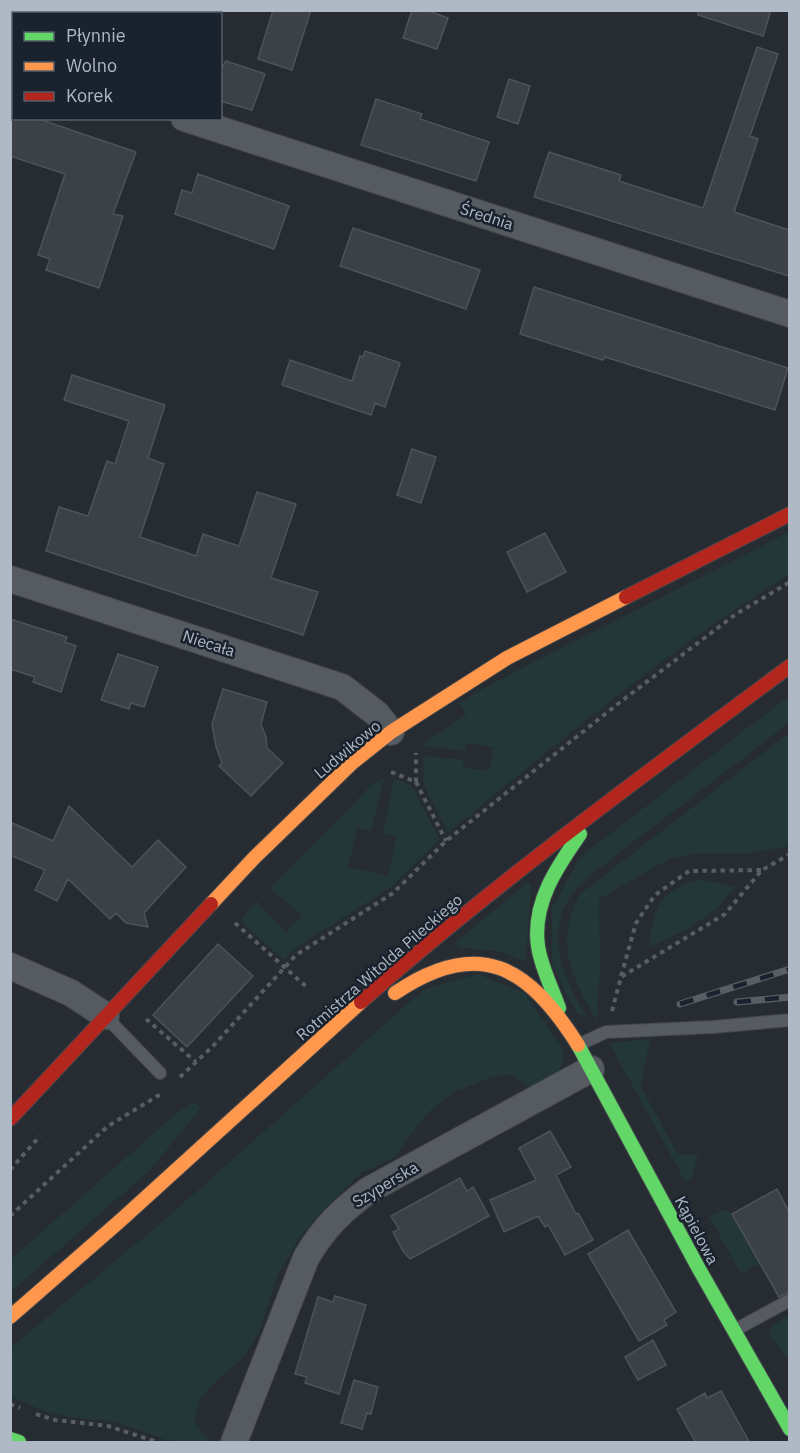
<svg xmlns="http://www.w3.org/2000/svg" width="800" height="1453" viewBox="0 0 800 1453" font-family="'IBM Plex Sans',sans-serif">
<rect width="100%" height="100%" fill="#262c32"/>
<path fill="#233638" d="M789,532V575C668,649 558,743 448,833L424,786L423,756L464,760L463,768L490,770L493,747L466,743L465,751L423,746L427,741L466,715L459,703L493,683Z
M789,696V723L593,873C540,915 556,966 586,1016L578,1014L567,996L552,963V908L580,857Z
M789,733V846L750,853H701L671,858L599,899L600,966L597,1021C571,976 554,943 580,894Z
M384,779L371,831L358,828L348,867L388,876L396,837L383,833L394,779L411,785L440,839L392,886L296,948L284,960L244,925L242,918L257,901L286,932L302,915L271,890V887L372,784Z
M699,879L734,887L719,907L686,930L648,948C657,907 655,894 699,879Z
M527,883L531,884L526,959L521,960L502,952L458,947L456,942L458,940Z
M478,974L525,993L563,1049V1064L557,1074L531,1088L511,1075L495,1076L455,1092L427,1113L394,1158L361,1173L321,1212L299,1238L277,1277L259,1332L246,1355L219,1378L201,1397L194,1421L210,1442H172L115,1422L64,1416L47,1412L11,1397V1347L161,1223L424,989Z
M650,1039L641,1086L677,1153L680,1155H698L692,1176L686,1183L609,1043Z
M194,1102L201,1108L151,1169L11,1292V1259L180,1110Z
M724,1210L732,1214L760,1263L741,1274L709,1216Z
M789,1316V1361L769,1334C771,1324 781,1320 789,1316Z"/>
<path fill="#3b4146" stroke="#4e535a" stroke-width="1.5" d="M273,10H311L292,70L258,59Z
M412,10H426L448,18L437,49L403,38Z
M698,10H771L763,36L698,15Z
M757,47L778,54L750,136L758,139L734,212L789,230V276L534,197L549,152L621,175L619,181L703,208Z
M226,61L265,74L252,110L220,101V71Z
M509,79L530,86L518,124L497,117Z
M376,99L422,114L420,119L489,142L476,181L361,145Z
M10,118H36L136,152L113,214L123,216L99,288L46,270L50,259L38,255L65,174L10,156Z
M198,174L289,206L274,249L175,214L182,190L192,193Z
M353,228L480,270L466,309L340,266Z
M534,287L788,368L775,410L605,357L603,360L520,334Z
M365,351L400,363L385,407L375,403L371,415L282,385L290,360L352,381L360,356L363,357Z
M72,375L165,405L148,458L164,464L140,537L196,556L203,534L239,546L257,492L296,504L271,578L318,592L303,635L46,551L59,507L88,516L107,461L115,464L129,421L64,400Z
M412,449L436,457L421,503L397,495Z
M545,533L566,572L527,592L507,552Z
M10,619L67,637L65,642L76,646L61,692L33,682L35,677L10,669Z
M118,654L158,667L144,707L131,703L129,709L101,700Z
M223,689L267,702L261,724L266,737L267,748L283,763L251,796L219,766L222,763L216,747L212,724Z
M69,806L132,867L158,840L186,867L144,913L148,927L126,923L116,913L110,919L68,879L57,901L35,890L45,870L10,855V822L53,841Z
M218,944L253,976L187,1047L153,1015Z
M550,1131L571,1167L556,1175L576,1214L578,1213L593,1240L565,1255L548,1225L545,1227L538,1216L504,1232L490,1200L536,1180L519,1148Z
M460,1178L467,1191L473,1187L489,1216L410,1259L403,1251L393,1232L399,1229L391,1216Z
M777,1189L789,1212V1292L779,1297L732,1214Z
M628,1230L676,1312L664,1320L667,1325L639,1341L588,1254Z
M335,1296L366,1305L339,1394L305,1383L307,1377L295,1374L318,1297L333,1302Z
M653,1340L666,1365L638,1380L625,1357Z
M354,1380L378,1387L371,1414L367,1413L362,1429L341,1423Z
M721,1391L740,1425L750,1443H696L677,1409L705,1393L707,1398Z"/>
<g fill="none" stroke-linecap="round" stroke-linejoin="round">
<g stroke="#42474b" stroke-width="14">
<path id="lane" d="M106,1017L160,1073
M578,1045L606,1032L713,1027L790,1020
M735,1330L790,1300"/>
</g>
<g stroke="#42474b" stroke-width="28">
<path id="street" d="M10,62L14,63
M184,118L790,314
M10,579L342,687L377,714L391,732
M10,966L71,993L106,1016
M234,1442L306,1258C324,1227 341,1211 369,1190L591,1069"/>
</g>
<g stroke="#42474b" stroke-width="16">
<path id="fast" d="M559,1008C552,988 541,967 538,946C532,903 557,867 580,834
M578,1045L699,1269L790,1429
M10,1439L19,1442"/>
</g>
<g stroke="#42474b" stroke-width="16">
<path id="slow" d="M211,904L254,858L352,763L391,732L507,658L626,597
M395,993C479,936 528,966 578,1045
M10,1317L121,1220L361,1002"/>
</g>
<g stroke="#42474b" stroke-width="16">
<path id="jam" d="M626,597L790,514
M361,1002C498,881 644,775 790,666
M10,1119L211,904"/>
</g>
<path stroke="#585e64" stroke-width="4" stroke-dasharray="4.5 4.5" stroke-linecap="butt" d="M391,772L416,782V753
M416,782L446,841
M235,923L309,989
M621,976L636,923L655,895L689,871L761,870
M612,1011L621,977L725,914L762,870L790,854
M146,1019L196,1062
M180,1077L213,1046L296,955L393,893L446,841L619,703L736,614L790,582
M10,1170L40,1136
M10,1216L108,1126L161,1094
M10,1404L20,1408
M36,1414L55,1420L108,1426L157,1442"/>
<use href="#lane" stroke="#565a61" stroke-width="12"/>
<use href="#street" stroke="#565a61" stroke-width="26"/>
<use href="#fast" stroke="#63d668" stroke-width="14"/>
<use href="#slow" stroke="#ff974d" stroke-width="14"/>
<use href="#jam" stroke="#b3261e" stroke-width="14"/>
<g stroke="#595e65" stroke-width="7">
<path id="rail" d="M737,1002L790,997
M680,1004L790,969"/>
</g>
<use href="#rail" stroke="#1a222d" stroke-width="4.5" stroke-dasharray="14" stroke-linecap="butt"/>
</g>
<g text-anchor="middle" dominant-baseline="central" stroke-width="5" stroke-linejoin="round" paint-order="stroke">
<g font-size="16" fill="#afb8c5" stroke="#1a222d">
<text transform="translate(487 216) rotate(18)">Średnia</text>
<text transform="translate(209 643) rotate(18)">Niecała</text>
<text transform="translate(347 749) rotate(-40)">Ludwikowo</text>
<text transform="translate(379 967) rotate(-41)">Rotmistrza Witolda Pileckiego</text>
<text transform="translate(385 1184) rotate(-31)">Szyperska</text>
<text transform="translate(697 1230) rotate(62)">Kąpielowa</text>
</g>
</g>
<rect width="800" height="1453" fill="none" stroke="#afb8c5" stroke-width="24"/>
<rect x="12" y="12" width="210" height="108" fill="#1a222d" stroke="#565e6a" stroke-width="1.5"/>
<rect x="24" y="32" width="30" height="9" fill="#63d668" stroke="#565e6a" stroke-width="1.5"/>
<text x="66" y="42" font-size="18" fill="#afb8c5">Płynnie</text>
<rect x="24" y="62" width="30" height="9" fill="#ff974d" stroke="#565e6a" stroke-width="1.5"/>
<text x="66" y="72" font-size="18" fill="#afb8c5">Wolno</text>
<rect x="24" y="92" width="30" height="9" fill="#b3261e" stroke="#565e6a" stroke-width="1.5"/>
<text x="66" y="102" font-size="18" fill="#afb8c5">Korek</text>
</svg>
